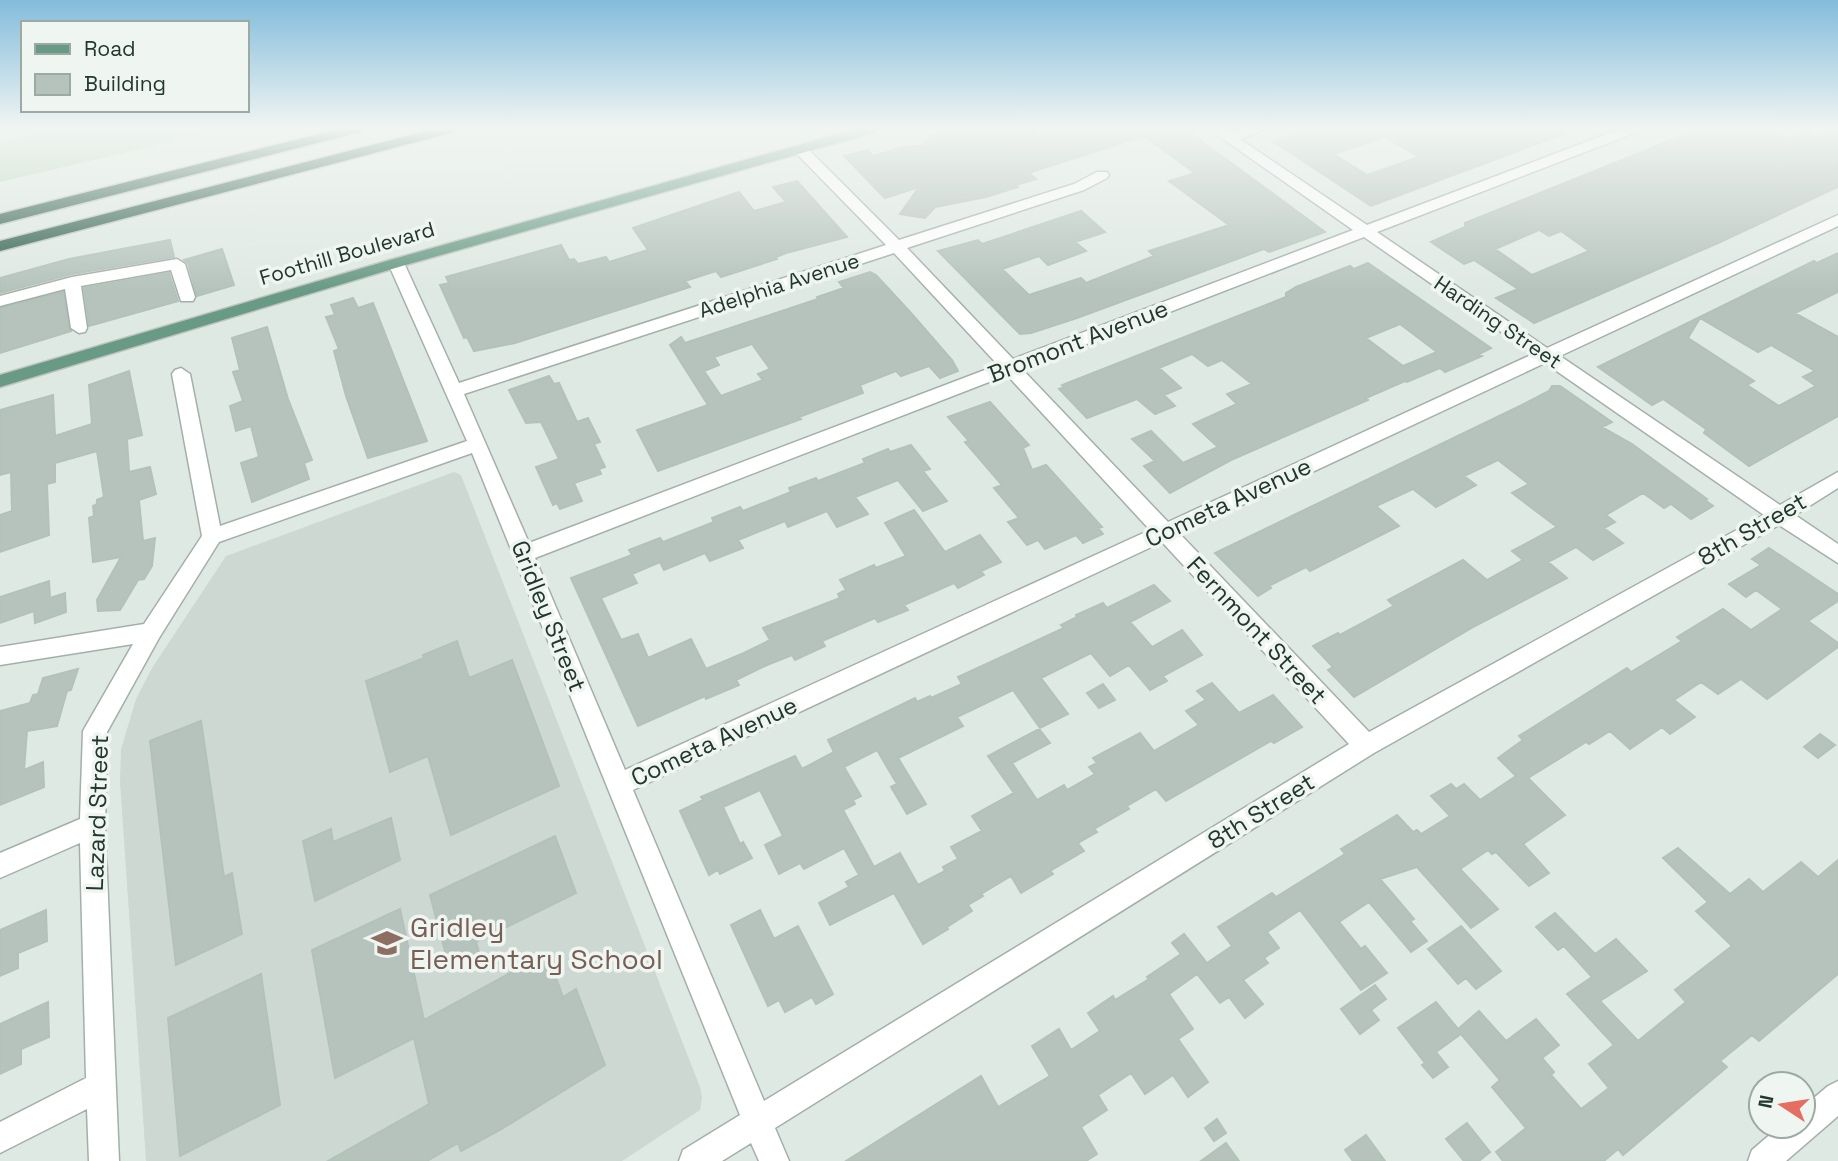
<svg xmlns="http://www.w3.org/2000/svg" width="1838" height="1161" viewBox="0 0 1838 1161" font-family="'Space Grotesk',sans-serif">
<rect width="100%" height="100%" fill="#dfe9e3"/>
<path fill="#ced8d2" d="M454,472L461,475L700,1087L702,1098L700,1110L622,1161H146L120,782L121,749L136,699L152,668L226,556Z"/>
<path fill="#bad8bd" d="M64,129H225L0,182V143Z"/>
<path fill="#b5c3bc" stroke="#b2c2b9" stroke-width="2" fill-rule="evenodd" d="M956,129H1030L1039,136L1064,129H1185L1325,232L1269,252L1264,249L1077,318L1031,333L1020,334L938,251L978,240L982,244L1081,211L1105,232L1075,242L1086,251L1048,265L1039,256L1002,269L1029,295L1081,278L1086,283L1154,256L1149,251L1229,225L1169,181L1195,173L1144,136L1037,170L1029,173L1036,179L1016,185L1018,187L986,197L935,207L925,218L900,214L919,187L885,198L844,156L867,150L873,156L903,147L927,145L923,141L931,140L928,137Z
M1311,129H1571V131L1371,206L1273,141ZM1385,137L1419,157L1367,175L1334,154Z
M1699,129H1757L1787,138L1806,132L1817,137L1831,132L1838,135V187L1718,243L1534,323L1496,298L1518,289L1474,260L1464,264L1431,242L1465,227V223ZM1539,230L1549,236L1561,231L1589,251L1532,275L1495,249Z
M797,181L847,237L786,253L776,257L777,259L721,277L716,271L685,281L690,287L515,343L474,351L467,337L464,338L440,285L449,283L446,277L561,245L569,260L574,259L578,264L606,257L609,262L648,250L633,228L739,192L754,211L786,202L773,187Z
M170,240L174,257L72,274L0,293V278L69,259Z
M222,249L234,285L197,296L188,263L184,260Z
M1838,253V292L1795,313L1838,337V416L1749,466L1704,433L1706,429L1663,399L1652,405L1598,367L1814,261L1817,263ZM1700,318L1758,352L1771,345L1815,371L1803,377L1816,386L1779,406L1747,385L1754,381L1688,338Z
M1368,263L1491,348L1479,354L1482,356L1445,372L1440,368L1407,382L1405,381L1366,398L1368,400L1231,460L1170,493L1144,466L1155,461L1132,439L1151,431L1183,463L1218,447L1193,424L1237,404L1227,394L1252,384L1222,360L1208,366L1192,354L1159,368L1181,388L1164,395L1175,406L1155,414L1137,399L1087,418L1059,389L1064,387L1062,385L1286,297V293L1296,287L1350,266L1354,269ZM1400,324L1437,352L1403,366L1366,338Z
M870,272L876,275L911,313L952,360L958,371L940,378L929,366L901,376L896,371L860,385L863,393L799,417L801,419L658,471L637,430L708,405L670,345L681,337L685,343L818,299L817,297L844,288L839,282ZM752,344L770,369L758,374L763,380L721,396L704,371L719,365L714,357Z
M169,273L178,301L89,326L84,288Z
M63,292L71,331L0,353V308Z
M353,298L358,308L373,303L427,441L368,458L346,396L334,351L339,349L326,317L335,315L331,305Z
M267,327L288,399L312,460L304,463L309,479L252,502L241,463L259,457L251,426L236,431L230,406L243,401L233,372L240,370L232,338Z
M129,371L142,435L127,439L129,472L150,467L156,494L139,500L143,541L155,538L152,566L144,579L138,580L120,610L98,611L97,600L121,557L93,562L89,518L94,516L93,506L97,504V500L104,497L97,451L55,463V482L47,484L49,535L0,552V515L12,511L11,472L0,475V410L53,395L55,436L92,424L89,385Z
M549,376L554,384L559,383L577,422L588,418L600,442L594,444L605,467L599,469L601,474L574,483L582,501L560,509L557,503L553,505L536,467L559,459L541,422L526,423L509,390Z
M1552,386H1560L1612,422L1602,427L1632,444L1707,499L1705,500L1713,506L1691,519L1671,504L1664,508L1643,493L1606,515L1615,522L1604,528L1623,543L1593,560L1576,547L1548,562L1567,578L1475,626L1354,697L1328,670L1333,667L1313,646L1338,633L1340,635L1394,606L1388,600L1463,560L1487,580L1523,560L1512,551L1557,527L1512,493L1529,484L1498,460L1464,476L1476,485L1436,507L1413,489L1376,506L1399,526L1310,571L1306,567L1269,586L1271,588L1258,596L1215,553L1522,405L1549,391Z
M990,402L1029,445L1023,448L1032,470L1046,465L1102,527L1098,528L1103,534L1083,543L1076,535L1045,549L1038,540L1027,545L1008,522L1019,518L994,488L1002,485L965,442L969,441L948,417Z
M911,445L930,469L923,471L947,501L923,511L898,480L855,497L868,514L837,527L827,511L788,527L785,521L738,540L743,548L710,561L705,553L664,570L660,562L632,574L637,583L601,598L621,640L638,634L648,658L691,639L706,669L744,653L770,640L763,628L840,598L838,594L846,590L840,580L874,565L876,568L906,556L885,523L914,510L945,552L980,535L1001,562L981,571L984,575L958,588L954,583L904,605L908,610L878,622L875,618L822,641L825,646L795,660L792,655L767,665L736,680L739,685L706,699L705,696L638,726L571,578L632,555L629,550L660,538L663,542L676,537L714,522L712,518L740,507L743,511L791,492L789,488L816,478L818,481L865,463L863,459L888,449L890,452Z
M1769,548L1838,594V601L1808,621L1838,643V647L1767,699L1741,679L1718,694L1701,682L1674,700L1695,717L1670,734L1662,727L1630,749L1610,731L1589,744L1586,742L1528,778L1565,815L1523,844L1549,873L1529,886L1496,852L1492,854L1488,850L1460,869L1498,909L1471,928L1417,867L1380,879L1414,919L1410,921L1427,941L1411,952L1369,902L1339,922L1361,949L1365,946L1387,973L1361,990L1300,910L1267,932L1279,948L1264,958L1268,963L1243,980L1263,1004L1245,1018L1229,997L1220,1003L1197,974L1169,994L1193,1029L1178,1039L1208,1082L1188,1097L1173,1075L1145,1094L1131,1073L1098,1095L1107,1110L1081,1127L1097,1154L1086,1161H846L981,1076L998,1107L1050,1076L1032,1046L1059,1029L1071,1050L1100,1031L1088,1013L1113,996L1115,1000L1149,979L1147,977L1181,954L1172,943L1184,934L1207,963L1232,946L1218,927L1272,893L1276,897L1345,854L1341,849L1397,815L1413,832L1417,830L1421,834L1450,816L1431,796L1451,784L1456,789L1464,784L1480,800L1516,776L1498,758L1523,740L1519,736L1627,668L1631,672L1664,652L1682,641L1677,637L1723,609L1751,630L1782,609L1756,590L1746,597L1729,584L1761,565L1752,559Z
M49,581L50,598L65,593L66,612L35,623L34,611L0,623V597Z
M1154,585L1170,601L1130,622L1152,647L1182,630L1202,655L1163,676L1167,681L1150,690L1129,665L1110,676L1091,653L1041,678L1068,714L1040,728L1013,690L957,717L963,726L898,758L926,804L907,814L891,787L897,784L877,750L844,767L861,796L853,800L855,804L843,810L874,867L900,853L918,885L945,871L943,867L958,859L951,847L982,831L972,816L1014,793L988,756L1039,729L1050,743L1012,763L1037,800L1064,785L1067,790L1095,774L1089,767L1097,763L1093,758L1140,733L1154,751L1199,725L1186,711L1206,700L1197,691L1212,683L1239,713L1273,695L1302,727L1274,743L1271,741L1166,801L1156,789L1127,806L1129,809L1094,829L1097,832L1078,843L1084,851L1050,871L1053,874L1021,893L1011,876L981,894L983,896L968,905L972,911L947,927L948,929L923,944L894,893L830,925L819,903L849,887L846,882L859,875L844,848L804,869L800,863L779,874L765,845L783,836L760,790L723,807L740,844L743,842L752,858L720,874L718,870L709,875L680,811L703,800L701,797L795,756L802,769L834,752L828,740L915,698L917,702L930,696L931,698L962,684L958,677L1064,628L1061,625L1077,617L1076,615L1103,603L1107,608Z
M457,641L469,678L512,660L559,786L451,835L428,756L390,772L366,681L424,658L423,655Z
M78,669L71,690L67,691L57,726L27,731L24,770L43,762L44,787L0,805V711L30,703L33,695L38,694L43,678Z
M1103,684L1115,700L1099,708L1087,693Z
M201,721L224,877L232,873L242,934L176,965L150,741Z
M1820,734L1835,745L1818,758L1804,747Z
M391,818L400,860L315,901L303,841L331,829L333,842Z
M555,836L576,893L476,942L480,955L450,970L430,895Z
M1678,848L1730,894L1749,879L1763,892L1801,862L1818,877L1838,860V974L1759,1041L1752,1035L1720,1061L1727,1067L1623,1155L1618,1149L1604,1161H1503L1496,1152L1526,1128L1492,1087L1500,1080L1461,1034L1436,1052L1448,1067L1433,1078L1422,1065L1425,1063L1398,1028L1436,1002L1458,1029L1479,1011L1506,1041L1536,1019L1559,1045L1542,1058L1554,1072L1551,1075L1581,1109L1609,1088L1589,1064L1614,1045L1567,994L1592,977L1564,946L1558,950L1536,927L1555,913L1595,954L1616,939L1647,971L1600,1001L1638,1041L1686,1002L1675,990L1732,946L1696,911L1708,902L1663,858Z
M400,909L424,1020L547,953L563,997L576,989L605,1065L500,1130L461,1151L458,1143L427,1161H328L429,1104L414,1038L335,1078L312,950Z
M46,910L47,941L18,953V968L0,976V930Z
M760,910L774,939L798,926L833,994L816,1004L812,997L785,1012L779,1000L768,1006L731,925Z
M1461,926L1501,971L1476,989L1466,978L1458,984L1428,949Z
M261,974L280,1105L180,1156L168,1018Z
M1375,985L1386,999L1371,1010L1379,1020L1360,1034L1341,1009Z
M48,1002L49,1037L21,1049V1064L0,1074V1024Z
M1217,1119L1226,1133L1214,1141L1205,1128Z
M1467,1123L1490,1152L1479,1161H1464L1446,1139Z
M1366,1135L1385,1161H1353L1345,1150Z
M1226,1143L1239,1161H1201Z"/>
<g fill="none" stroke-linecap="round" stroke-linejoin="round">
<g stroke="#a3b0a9" stroke-width="3">
<path id="minor" d="M1209,129H1225L1231,133L1245,129H1265L1240,139L1367,225L1620,129H1639L1637,132L1377,232L1547,348L1838,215V226L1560,356L1780,505L1838,472V488L1795,515L1838,544V563L1779,525L1374,753L775,1128L789,1161H759L751,1143L722,1161H679L683,1150L740,1115L472,453L219,542L159,638L107,732L105,826L119,1161H89L87,1109L0,1153V1122L86,1078L80,843L0,878V853L80,819L83,731L133,644L0,665V647L144,624L202,536L172,374L175,370L181,368L190,374L220,526L467,441L388,263L390,260H402L404,263L459,383L886,245L795,152V146H805L899,240L1074,184L1097,172H1107L1109,175L1107,178L1084,190L907,248L1013,359L1353,230ZM1364,237L1533,354L1168,522L1022,369ZM894,253L998,365L529,543L464,394ZM1545,363L1764,515L1369,732L1180,534ZM1007,375L1150,530L625,770L535,558ZM1162,542L1349,744L764,1101L633,790Z
M177,259L185,264L195,297L193,301H181L171,270L81,286L87,328L85,332L79,333L71,328L65,289L0,306V296L72,277Z
M1838,1081V1116L1786,1161H1748L1752,1150L1780,1126H1803V1107L1828,1086Z"/>
</g>
<g stroke="#bdc3c0" stroke-width="3">
<path id="major" d="M856,129H878L876,132L402,266L0,387V375L390,260Z"/>
</g>
<g stroke="#bdc3c0" stroke-width="3">
<path id="highway" d="M339,129H362L360,132L0,224V214Z
M434,129H456L454,132L0,251V241Z"/>
</g>
<use href="#minor" fill="#fff" fill-rule="evenodd"/>
<use href="#major" fill="#689a85" fill-rule="evenodd"/>
<use href="#highway" fill="#31604f" fill-rule="evenodd"/>
</g>
<linearGradient id="sky" x2="0" y2="1"><stop stop-color="#83bcdc"/><stop offset="0.44" stop-color="#f1f5f2"/><stop offset="1" stop-color="#f1f5f2" stop-opacity="0"/></linearGradient>
<rect width="1838" height="291" fill="url(#sky)"/>
<defs>
<g id="school-bare" transform="scale(2.415)"><path d="M0-5L7-2L0 1L-7-2ZM-4 1L0 2.5L4 1V4Q0 6-4 4Z" fill="#8d6e63" stroke="#eff6f1" stroke-width="2.5" paint-order="stroke"/></g>
</defs>
<g fill-rule="evenodd">
<use href="#school-bare" x="387" y="943"/>
</g>
<g text-anchor="middle" dominant-baseline="central" stroke-width="7" stroke-linejoin="round" paint-order="stroke">
<g font-size="21" fill="#22372e" stroke="#eff6f1">
<text transform="translate(347 253) rotate(-16)">Foothill Boulevard</text>
<text transform="translate(779 285) rotate(-18)">Adelphia Avenue</text>
<text transform="translate(1498 322) rotate(34)">Harding Street</text>
</g>
<g font-size="24" fill="#22372e" stroke="#eff6f1">
<text transform="translate(1078 341) rotate(-21)">Bromont Avenue</text>
<text transform="translate(1228 502) rotate(-25)">Cometa Avenue</text>
<text transform="translate(1752 529) rotate(-30)">8th Street</text>
<text transform="translate(549 616) rotate(68)">Gridley Street</text>
<text transform="translate(1257 630) rotate(47)">Fernmont Street</text>
<text transform="translate(714 741) rotate(-25)">Cometa Avenue</text>
<text transform="translate(1261 811) rotate(-32)">8th Street</text>
<text transform="translate(97 813) rotate(-88)">Lazard Street</text>
</g>
<g font-size="28" fill="#785e54" stroke="#eff6f1" text-anchor="start">
<text x="410" y="927">Gridley<tspan x="410" dy="32">Elementary School</tspan></text>
</g>
</g>
<rect x="21" y="21" width="228" height="91" fill="#eff6f1" stroke="#9daaa3" stroke-width="2"/>
<rect x="35" y="44" width="35" height="10" fill="#689a85" stroke="#9daaa3" stroke-width="2"/>
<text x="84" y="56" font-size="21" fill="#22372e">Road</text>
<rect x="35" y="74" width="35" height="21" fill="#b5c3bc" stroke="#9daaa3" stroke-width="2"/>
<text x="84" y="91" font-size="21" fill="#22372e">Building</text>
<g transform="translate(1782 1105) rotate(282)"><circle r="33" fill="#eff6f1" stroke="#9daaa3" stroke-width="2"/>
<path d="M0-5L12 26L0 18L-12 26Z" fill="#e46e62"/>
<text y="-10" font-size="19" font-weight="bold" text-anchor="middle" fill="#22372e">N</text>
</g>
</svg>
